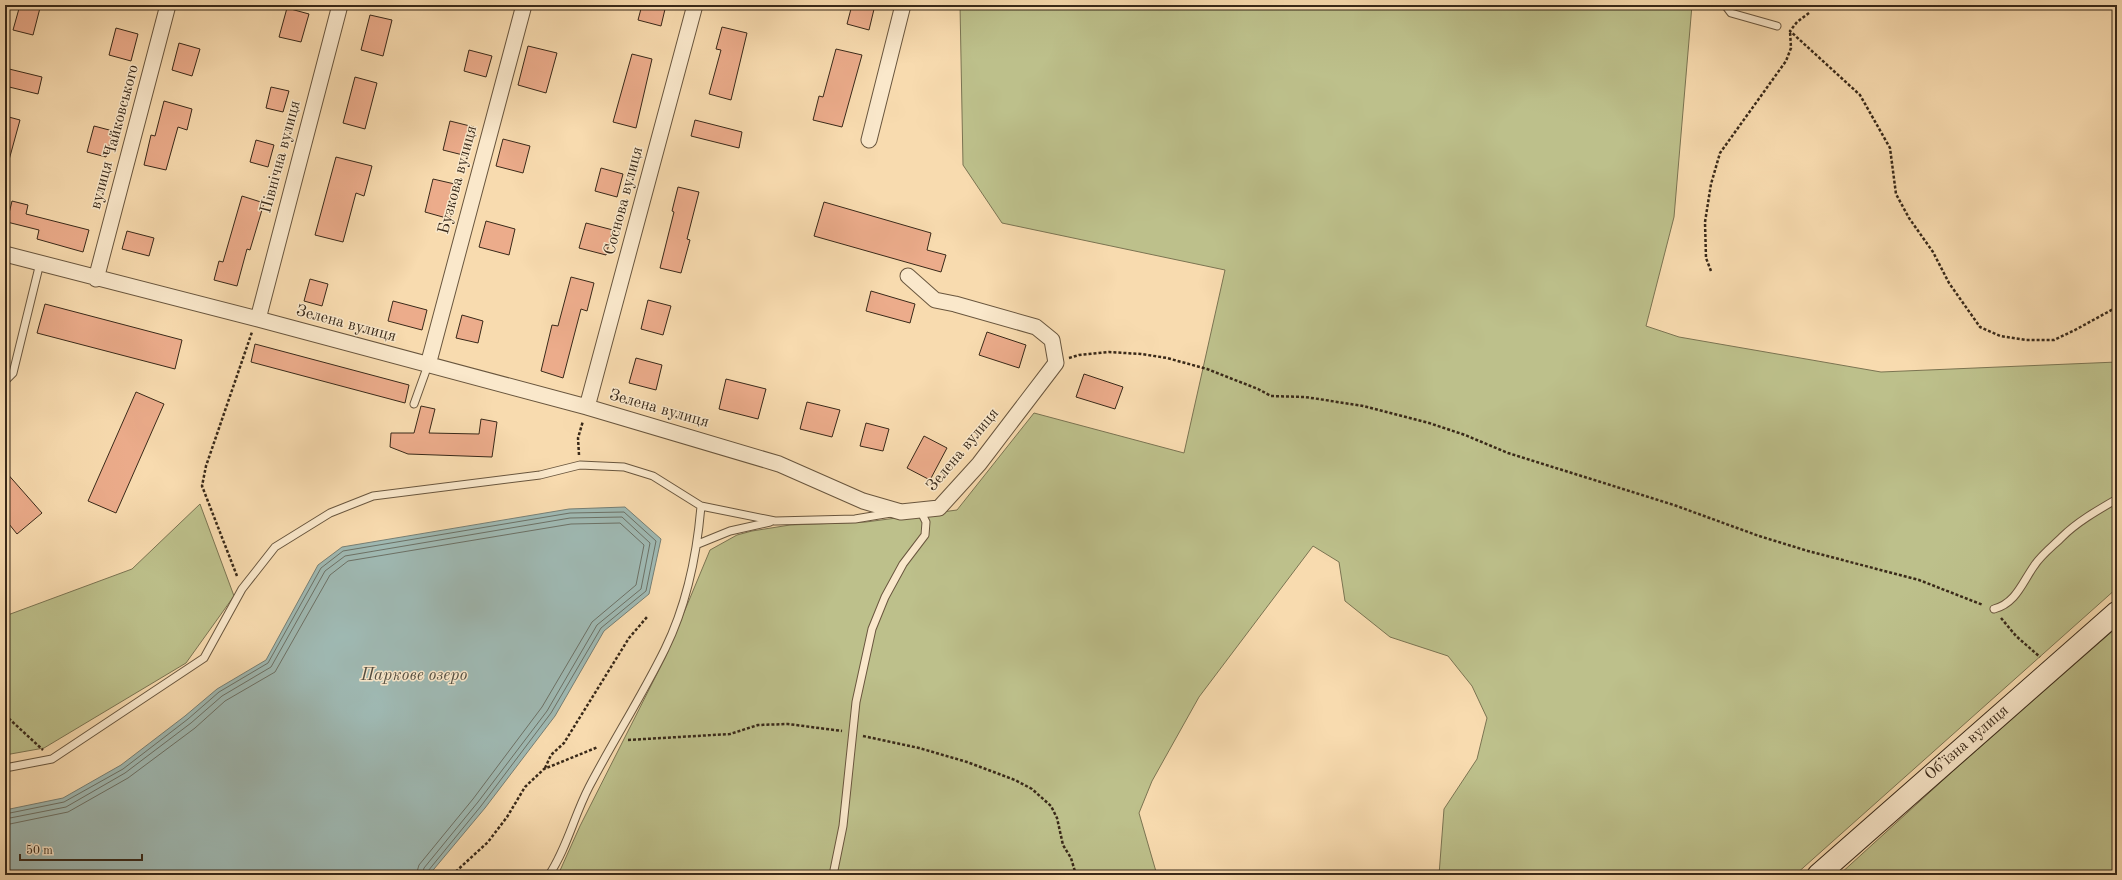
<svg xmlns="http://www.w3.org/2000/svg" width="2122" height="880" viewBox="0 0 2122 880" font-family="'Old Standard TT',serif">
<rect width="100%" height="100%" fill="#f8dbaf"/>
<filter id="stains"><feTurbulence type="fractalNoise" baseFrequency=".005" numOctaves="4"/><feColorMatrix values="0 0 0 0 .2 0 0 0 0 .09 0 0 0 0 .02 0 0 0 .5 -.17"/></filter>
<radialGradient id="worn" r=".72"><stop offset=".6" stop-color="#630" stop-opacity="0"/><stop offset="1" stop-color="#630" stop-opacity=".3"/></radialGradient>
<path fill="#bdc08b" stroke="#7b7452" d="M960,5H1692L1674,217L1646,326L1679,337L1881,372L2117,362V588L1795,875H1439L1444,809L1477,759L1487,718L1472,686L1448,656L1390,637L1345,601L1339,562L1313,546L1199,697L1152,781L1139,813L1157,875H558L580,826L665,658L710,550L737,535L752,531L790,525L866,522L957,510L1034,413L1184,453L1225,270L1002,223L963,165Z
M200,504L234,596L186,663L44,748L5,755V616L132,569Z
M2117,627V875H1839L1953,771Z"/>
<path fill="#9fb9b3" stroke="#767f75" d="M625,507L661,539L649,594L604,631L555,716L485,808L429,875H5V810L63,798L121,765L185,716L217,689L266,660L318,565L342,547L569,509Z"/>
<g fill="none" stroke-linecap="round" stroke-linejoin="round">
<path stroke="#6c7166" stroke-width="1" d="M5,814L64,802L123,769L188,719L219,692L268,663L321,568L343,551L570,513L624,512L656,541L646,591L601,628L551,713L481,806L428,871L427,875
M5,819L66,807L125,773L191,723L222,696L271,667L325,571L345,556L570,518L622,517L650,543L641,589L597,625L547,711L478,802L424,868L422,875
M5,825L68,812L128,778L195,728L225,701L275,672L330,575L348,561L571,524L620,523L644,545L636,585L592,622L542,707L473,799L419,865L416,875"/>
</g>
<path fill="#ecac8b" stroke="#392919" d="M20,5L40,8L33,35L13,30Z
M642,5H666L661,26L638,20Z
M852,5H875L869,30L847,24Z
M287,8L309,14L301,42L279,37Z
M370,15L392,20L383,56L361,50Z
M722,27L747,33L731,100L709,94L721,50L716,49Z
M116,28L138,34L131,61L109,55Z
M179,43L200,49L192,76L172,70Z
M528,46L557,53L546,93L518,85Z
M836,49L862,55L842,127L813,120L819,96L823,97Z
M469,50L492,56L486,77L464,71Z
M632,54L652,59L636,128L613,122Z
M5,68L42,77L38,94L5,86Z
M355,77L377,83L365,129L343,123Z
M271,87L289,91L283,112L266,108Z
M164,101L192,109L187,130L178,127L166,170L144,165L151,135L155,136Z
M5,116L20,120L9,160H5Z
M695,120L742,132L739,148L691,136Z
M450,121L474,127L467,156L443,150Z
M94,126L113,131L106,157L87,152Z
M503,139L530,146L523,173L496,166Z
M256,140L274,145L268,167L250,162Z
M336,157L372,166L364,196L356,193L343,242L315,235Z
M601,168L623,174L617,197L595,191Z
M433,179L459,185L450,219L425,212Z
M678,187L699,192L687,239L690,240L681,273L660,268L674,212L672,211Z
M242,196L264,203L250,250L247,249L237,286L214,280L219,261L223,262Z
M12,201L28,205L26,214L89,230L83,252L37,239L39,230L7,222Z
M824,202L931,233L927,250L946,255L941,272L814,236Z
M486,221L515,229L509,255L479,247Z
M586,223L613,230L606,255L579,248Z
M127,231L154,238L149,256L122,249Z
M571,277L594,283L587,311L581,309L563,378L541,371L552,325L558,326Z
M310,279L328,284L322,306L304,301Z
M871,291L915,304L910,323L866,311Z
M648,300L671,306L663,335L641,329Z
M393,301L427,310L422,330L388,321Z
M45,304L182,340L175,369L37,333Z
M462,315L483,321L478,343L456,338Z
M987,332L1026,345L1019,368L979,355Z
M255,344L409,385L405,403L251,362Z
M636,358L662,365L656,390L629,383Z
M1084,374L1123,387L1115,409L1076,397Z
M726,379L766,389L758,419L719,409Z
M136,392L164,404L116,513L88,501Z
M807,402L840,410L832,437L800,429Z
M421,406L435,409L429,433L479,434L481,419L497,422L492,457L408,454L390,447L391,433H414Z
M866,423L889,429L883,451L860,446Z
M924,436L947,448L930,480L907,468Z
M5,471L42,513L17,534L5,519Z"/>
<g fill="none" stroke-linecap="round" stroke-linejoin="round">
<g stroke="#69563e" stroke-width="9">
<path id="lane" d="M1725,5L1731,13L1777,26
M5,381L13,373L40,263
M414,404L428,365
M701,506L775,521L855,519L891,513
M698,544L730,531L770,522
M1994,609C2016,603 2022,583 2034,566C2041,555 2053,546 2062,537C2077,522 2098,510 2117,499
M5,768L52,759L204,658L242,589L275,547L330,513L373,496L540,475L580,465L624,467L653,476L701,506C697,554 686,606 665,649C642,696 613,741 589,787C574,816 567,848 549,875
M833,875L843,826L856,702L872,629L885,597L903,564L925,535L926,522L920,510"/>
</g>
<g stroke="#69563e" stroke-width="17">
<path id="street" d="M869,140L903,5
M5,254L258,319L587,407L779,464L863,501L901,512L939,508L979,464L1056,363L1052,340L1036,327L955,304L935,300L908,276
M96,279L168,5
M258,319L340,5
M428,365L524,5
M587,407L695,5"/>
</g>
<g stroke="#392919" stroke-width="23">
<path id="secondary" d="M1818,875L2117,612"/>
</g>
<path stroke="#392919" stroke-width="2.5" stroke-dasharray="3 2" stroke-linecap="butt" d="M1809,13L1797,22L1790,31L1860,95L1890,148L1896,194L1909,218L1933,252L1949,283L1980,327L2000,336L2026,340H2054L2075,330L2117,307
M1711,271L1706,258L1705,222L1711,184L1720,153L1786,61L1791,48L1790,31
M1069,358L1079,355L1109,352L1141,354L1167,358L1207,369L1258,389L1271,396L1305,397L1325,400L1363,406L1429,423L1465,435L1508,453L1674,505L1759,536L1808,551L1919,580L1983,605
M579,455L578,438L583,421
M237,576L202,486L206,466L252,332
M2001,618L2016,636L2040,657
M5,715L43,750
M863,736L919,748L967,762L1015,780L1032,789L1051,806L1057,818L1063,845L1071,858L1076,875
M628,740L730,734L758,725L788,724L842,731
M545,768L551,755L564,743L629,638L647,617
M452,875L488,842L507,817L525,787L544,769L598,747"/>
<use href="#lane" stroke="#fae8cb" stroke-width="7"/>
<use href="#street" stroke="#fae8cb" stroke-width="15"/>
<use href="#secondary" stroke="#fae8cb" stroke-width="21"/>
</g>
<g text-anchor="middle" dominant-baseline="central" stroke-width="3" stroke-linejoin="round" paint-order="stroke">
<g font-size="16" fill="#392919" stroke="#fae8cb">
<text transform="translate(115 137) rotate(-75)">вулиця Чайковського</text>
<text transform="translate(281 157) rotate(-75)">Північна вулиця</text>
<text transform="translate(458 180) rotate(-75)">Бузкова вулиця</text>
<text transform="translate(624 201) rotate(-75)">Соснова вулиця</text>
<text transform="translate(346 324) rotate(15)">Зелена вулиця</text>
<text transform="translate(659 409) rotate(16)">Зелена вулиця</text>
<text transform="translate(963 450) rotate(-50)">Зелена вулиця</text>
<text transform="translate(1967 743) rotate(-41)">Об’їзна вулиця</text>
</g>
<g font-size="17" font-style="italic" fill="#524d40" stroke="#fae8cb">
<text x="414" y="675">Паркове озеро</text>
</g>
</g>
<rect width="2122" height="880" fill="none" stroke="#f8dbaf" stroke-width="20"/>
<rect x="6" y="6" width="2110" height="868" fill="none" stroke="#392919" stroke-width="2"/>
<rect x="10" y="10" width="2102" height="860" fill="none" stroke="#392919"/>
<path d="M20 854v6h122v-6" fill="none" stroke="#392919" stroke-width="2"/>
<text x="26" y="854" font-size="12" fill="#392919" stroke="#fae8cb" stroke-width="3" paint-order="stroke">50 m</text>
<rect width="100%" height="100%" filter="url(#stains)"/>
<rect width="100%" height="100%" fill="url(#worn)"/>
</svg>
